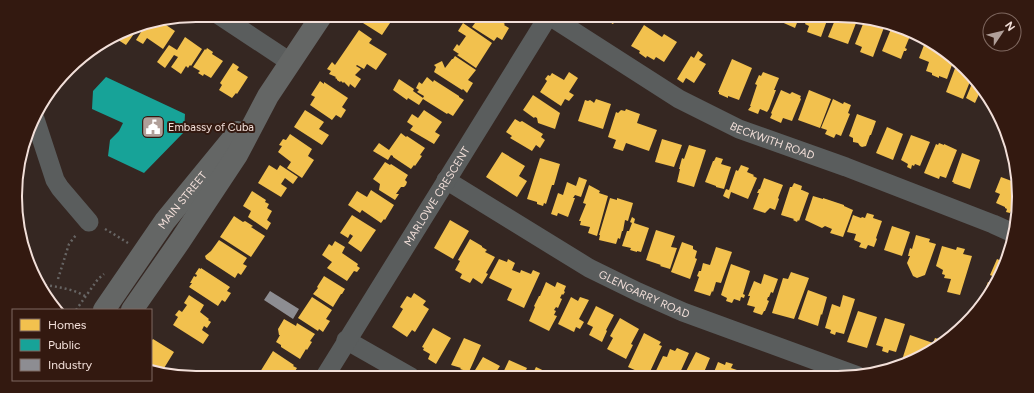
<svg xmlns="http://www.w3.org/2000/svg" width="1034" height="393" viewBox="0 0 1034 393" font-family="Figtree,sans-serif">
<rect width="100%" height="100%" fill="#352722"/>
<path fill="#f2c14e" d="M277,15H288L285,20Z
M366,15L368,16V15H390L394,17L382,35L363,23L365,21L363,20Z
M472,15H492L505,24L504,25L509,28L502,40L497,37L494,41L472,27L475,23L469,19Z
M596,15H619L613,24L601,17V18Z
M779,15H800L795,28L777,20Z
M809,15H829L821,37L807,32L809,26L805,24Z
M837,15L858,18L848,44L828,37Z
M865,19L875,22L876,20L886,22L873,57L860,52L862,47L855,44Z
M160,21L175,31L163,49L147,38L143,44L136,40L146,24L153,28L157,22Z
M463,23L492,43L476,68L457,55L459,54L453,50L457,44L459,46L466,36L458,31Z
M144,24L138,32L136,31L126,45L115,38L138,25Z
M644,25L662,37L664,34L677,42L664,62L656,57L654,60L647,56L646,58L639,53L640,51L631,46Z
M893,28L910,36L905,48L907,49L906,51H904L901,59L882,51L891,29Z
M359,30L372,39L369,43L387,54L376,70L367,64L364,69L357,65L356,66L361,69L355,75L361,79L355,88L350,84L349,87L344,82L343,83L341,81L340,82L337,80V79L335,78L336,77L329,74L331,71L327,69L332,62L335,65Z
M185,37L202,49L191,66L190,65L188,68L186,66L181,74L171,67L178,57L174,55L165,68L157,62L169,45L177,50Z
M924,45L934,49L935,46L948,53L954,59L947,79L939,76V78L932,75V73L926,71L929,62L919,58Z
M207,48L213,52L212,54L223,61L211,78L204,74L203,76L198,73L200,71L193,67L205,49L206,50Z
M698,51L703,55L699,60L706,64L694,83L686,78L683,83L677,79L691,56L694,58Z
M455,56L476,70L468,80L473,83L467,93L463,89L462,90L434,72L436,67L434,65L442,61L445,68L452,59H453Z
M732,59L752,68L739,100L728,96V98L719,94V92H718Z
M233,63L239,67L237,70L248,77L237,94L236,93L232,98L219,90L222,85L220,83Z
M957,63L971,79L963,99L946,92Z
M569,72L578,78L569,92L574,95L569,101L565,99L561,106L540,92L547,81L545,79L548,75L550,76L552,73L564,80Z
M763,72L779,78L774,90H776L769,109L767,112L760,109L758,114L748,110L751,106H750L757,85L755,84L759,75L761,76Z
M427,77L433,82L434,80L459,96V97L464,100L453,116L448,113L447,114L423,99L419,105L408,98L407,100L393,90L399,79L414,89L413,91L423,98L424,96L417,92L419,90L416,88L419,82L422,84Z
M320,81L324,84V82L348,98L342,107L346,110L341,118L336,115L332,120L310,105L315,97L311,95Z
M973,81L984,93L980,92L975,103L966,98Z
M781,90L790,94L792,92L801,96L800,98L801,99L792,121L783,118L781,123L770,118L772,114L771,113Z
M809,90L831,99L820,128L798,120Z
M533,95L560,113L555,129L538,123L537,118L535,117L534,118L523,110Z
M596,99L611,104L603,129L578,121L585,100L588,101L590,100L593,102L594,103Z
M833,99L843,104L844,102L851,105L848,113L850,114L841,136L836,134L834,138L825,134L827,130L821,128Z
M626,109L640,114L637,123L657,130L649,151L626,143L623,151L613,148L616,140L608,137L616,112L618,113L621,110L625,111Z
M305,110L324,122L319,129L329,135L322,145L294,127Z
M424,110L442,122L435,132L440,135L434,144L410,130L413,126L407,122L412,114L418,118Z
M857,114L876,121L871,135H870L866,146L862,147L860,146L858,143L853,142V138L849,136Z
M515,119L520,122L522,121L543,134L541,137L545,140L540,148L536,145L532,151L510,138L512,136L506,132Z
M887,127L903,134L893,160L876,153Z
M401,133L406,137L407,136L425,148L420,155L422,156L415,166L414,165L411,169L393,157V156L391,155L388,160L373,151L379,143L389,150Z
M290,134L312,149L308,156L314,160L302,178L287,168L291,162L278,152L282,146L279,145L283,139L286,140Z
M911,135L930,142L920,166L915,164L914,166L912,165L911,169L907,167L908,164L901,160Z
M662,139L682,145L674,167L655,162Z
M939,143L944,145V144L957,150L946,178L940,176L939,179L924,173L936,144L938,145Z
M689,145L706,150L694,187L677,182L680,169H679L682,158L684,159Z
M502,152L525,166L519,176L527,181L517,197L486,177Z
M962,153L980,160L970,189L953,183L954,182H952Z
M716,157L723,159L721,164L731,167L724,189L716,187V186L705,182L713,161H714Z
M540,158L560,164L554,185H552L546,204L544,203L543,206L537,204V202L527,199Z
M385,162L390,165L391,164L408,175L405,180L407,182L406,185L404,187H401L396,194H399L395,200L379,190L380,184L373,179Z
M269,165L277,170L280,165L298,177L293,184L285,178L281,184L287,188L281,197L258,183Z
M741,165L749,168L747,172L754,175L753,176L757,178L748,199L731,192L729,199L723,196L726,189L729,190L736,170L738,171Z
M579,177L587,180L581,197L575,195L573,198H575L568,217L558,213L557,216L551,214L558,193L563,195L567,182L576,186Z
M1001,177L1017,183L1015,212L1011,211L1010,213L1006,212L1007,209L1005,208V207L996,203L1000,194L995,192Z
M764,178L783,185L778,198L779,199L775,210L770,208L765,213L753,209L759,193H757L759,189H760Z
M794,183L802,186L801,190H802L809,193L799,221L798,220L797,222L793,220L794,219L781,215L790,187H792Z
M589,185L600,191L599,193L608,196L597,236L588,233L590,227L580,225L581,221H579L586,204L583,203Z
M17,188L23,204L18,206L17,194Z
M371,190L394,205L385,220L384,219L381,223L362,210L360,213L348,205L357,191L367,197Z
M252,191L266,200L265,202L269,204L267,208L272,211L267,220L271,223L267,230L248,217L251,211L243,206Z
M813,196L823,199V198L844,205V206L853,210L843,237L830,233L832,229L825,226L822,228L805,220Z
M610,198L617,200V198L633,203L628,221L625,220L623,231H622L620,239L618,238L616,244L599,240L600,235H599Z
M867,213L874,215L873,218L882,221L876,238L877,239L874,247L868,245L866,249L859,247L861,243L854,240L856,234L847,232L853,215L861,218L862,217L865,218Z
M352,215L376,230L361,252L348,243L353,236L350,234L348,238L340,233Z
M234,216L243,222L245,221L253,226L251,227L265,236L251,257L220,237Z
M632,217L635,219L634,223L649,228L641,252L637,251V252L630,250L631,248L622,246L627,231H629L632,223L630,222Z
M450,220L469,231L453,259L434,248Z
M892,226L910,232L902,256L884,250Z
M656,230L675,236L671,247L677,248L670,269L660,266L661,265L646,260Z
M916,235L930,239L929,242L936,244L925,275L917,278L913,276L907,263L910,256H908L910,248L912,249Z
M470,239L482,246V247L487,250L485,252L495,257L486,273L488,274L482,284L473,278L470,283L460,278L462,274L455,270L460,261L458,260Z
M219,240L247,258L243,264L247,266L241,275L238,273L235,278L206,259L205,256L211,251Z
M335,241L345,247L342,253L358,264L357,266L360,268L357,272L354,271L347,281L327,268L332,262L322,255L329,244L332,246Z
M682,242L693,246V249L697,251L695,258L697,259L690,279L671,272Z
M942,246L956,250L957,247L965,249L963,254L972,256L960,295L947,292L951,279L944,278L945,275L942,274L943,270L936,266Z
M716,247L732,252L721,283L716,282L713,292L712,291L710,296L694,291L699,277L697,276L699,271H701L703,263L710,265Z
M499,259L507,262L508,259L515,263L512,270L520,273L521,270L531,274L533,270L540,273L524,308L507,300L512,289L489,278Z
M997,259L1004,262L997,278L990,275Z
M731,264L750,271L743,294L745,295L744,298L741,297L740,301L734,299L732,303L726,301L727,298L721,295Z
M199,268L201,269V268L230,287L227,291L231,293L225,302L222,300L218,306L189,287L192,283H190L194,276L196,277L197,275L195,274Z
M791,272L809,278L794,319L772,313L783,278L788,279Z
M764,274L778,279L773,293L771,292L769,297H768L767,300L769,301L765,311H764L762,315L753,312L755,307L747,305L750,296H748L754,281L761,284Z
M324,276L345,289L342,294H341L333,307L313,294L318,288L317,287Z
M546,282L555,287L557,282L566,286L564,291L565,292L563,295L562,294L560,298L562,299L558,308L556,307L554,310L556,311L554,315L557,316L549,331L529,321L535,307L534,306L539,296H540Z
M988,282L994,284L989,297L982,304L980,303Z
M808,290L827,297L822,315L821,314L818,326L798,319Z
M414,293L426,301L423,305L429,309L415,332L412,330L407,337L392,327L403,309L400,307L407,296L411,298Z
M189,295L204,305L200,312L209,319L208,320L211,322L207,328L204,326L202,330L209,335L203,344L173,325L178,317L175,315L179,310L182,312L187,305L184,303Z
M843,295L855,299L844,334L836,332L835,335L830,333L831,330L825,328L832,304L840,307Z
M312,297L332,310L326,319L330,321L323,332L319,329L318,331L298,318Z
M571,297L578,301L580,297L589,300L579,319L584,322L580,329L576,327L574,332L558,324Z
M596,306L614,315L606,330L607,331L602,342L589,335L593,327L587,324Z
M858,311L877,317L867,348L847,342Z
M620,318L639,329L631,344L633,345L626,359L607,349L613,338L610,336Z
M885,318L905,324L896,352L889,350L888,353L882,351L883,347L876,345Z
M284,319L296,326L297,323L315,334L310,341L312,342L307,350L306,349L300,359L281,347V345L276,342L280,335H279L278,329Z
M433,328L451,338L436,364L428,359L430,354L423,350L424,348L422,347Z
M644,333L661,342L659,345L662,346L648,376L628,367Z
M910,335L933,343L935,338L945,341L918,359L903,364L901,363Z
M464,338L481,345L468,374L462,371L463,370L460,369L461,368L451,365Z
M153,339L174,352L161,373L154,369L153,370L151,369V341Z
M677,348L689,353L678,377H653L663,356L667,357L670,349L675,351Z
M273,351L294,365L293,366L297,368L291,378H269L260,372Z
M696,352L710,358L702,377H683Z
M483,357L500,366L493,377H476L472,375Z
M509,360L527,368L523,377H501Z
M718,362L725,365L726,362L733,364L731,368L737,370L735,377H712Z
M536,367L557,377H531Z"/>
<path fill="#17a398" d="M106,77L185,114L184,132L144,173L108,156L110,140L119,131L123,123L92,109L93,91Z"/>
<path fill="#8d8d92" d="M270,291L299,309L293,319L264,300Z"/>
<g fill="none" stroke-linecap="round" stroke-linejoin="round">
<path stroke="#676564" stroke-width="2.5" stroke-dasharray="2 3" stroke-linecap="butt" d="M105,229L112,233L128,243
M58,279L69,244L76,235
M40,284C56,287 71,288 85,296
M76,310L98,279L104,274"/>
<g stroke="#5a5d5d" stroke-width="19">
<path d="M219,15L290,62"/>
<path id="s1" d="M548,15L679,99L739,129L846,167L993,224L1013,233"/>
<path d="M35,119L55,180L60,188L89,222"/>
<path id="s2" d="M446,180L589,268L638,292L683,312L858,376"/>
<path d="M346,340L411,377"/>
<path id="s3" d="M324,378L549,15"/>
</g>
<g stroke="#646665" stroke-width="22">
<path id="s4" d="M104,310L165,221L238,132"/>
<path d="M132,310L180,241L237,155L268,96L322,15"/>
</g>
</g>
<defs>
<g id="civic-square" transform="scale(1.15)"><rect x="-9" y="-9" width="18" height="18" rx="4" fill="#b09f99" stroke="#331910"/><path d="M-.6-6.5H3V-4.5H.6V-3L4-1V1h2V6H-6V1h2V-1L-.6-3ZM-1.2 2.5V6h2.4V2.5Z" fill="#fff"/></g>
</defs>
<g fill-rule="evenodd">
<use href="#civic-square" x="153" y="127"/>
</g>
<g text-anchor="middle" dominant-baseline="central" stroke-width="4" stroke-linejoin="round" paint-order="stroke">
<g font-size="11" fill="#f2dfd9" stroke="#331910" text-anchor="start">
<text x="168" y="127">Embassy of Cuba</text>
</g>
<g font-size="11" fill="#f2dfd9" stroke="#331910">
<text stroke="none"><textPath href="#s1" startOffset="258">BECKWITH ROAD</textPath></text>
<text stroke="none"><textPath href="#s3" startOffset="214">MARLOWE CRESCENT</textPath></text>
<text stroke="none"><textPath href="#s4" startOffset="135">MAIN STREET</textPath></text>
<text stroke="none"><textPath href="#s2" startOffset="229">GLENGARRY ROAD</textPath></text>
</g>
</g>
<path d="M0 0H1034V393H0ZM196 22H838A174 174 0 0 1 1012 196V197A174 174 0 0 1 838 371H196A174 174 0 0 1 22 197V196A174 174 0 0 1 196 22Z" fill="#331910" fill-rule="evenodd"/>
<path fill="none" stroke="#f2dfd9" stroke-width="2" d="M196 22H838A174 174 0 0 1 1012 196V197A174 174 0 0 1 838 371H196A174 174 0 0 1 22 197V196A174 174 0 0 1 196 22Z"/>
<rect x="12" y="309" width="140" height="72" fill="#331910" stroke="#7f6860"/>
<rect x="20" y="319" width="20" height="12" fill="#f2c14e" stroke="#7f6860"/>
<text x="48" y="329" font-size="12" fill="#f2dfd9">Homes</text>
<rect x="20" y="339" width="20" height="12" fill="#17a398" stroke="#7f6860"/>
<text x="48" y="349" font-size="12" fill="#f2dfd9">Public</text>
<rect x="20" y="359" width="20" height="12" fill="#8d8d92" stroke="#7f6860"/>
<text x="48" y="369" font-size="12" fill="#f2dfd9">Industry</text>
<g transform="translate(1002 32) rotate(55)"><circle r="19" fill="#331910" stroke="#7f6860"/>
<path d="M0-3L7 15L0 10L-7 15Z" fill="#b09f99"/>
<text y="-6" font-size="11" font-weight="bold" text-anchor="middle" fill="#f2dfd9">N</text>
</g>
</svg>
